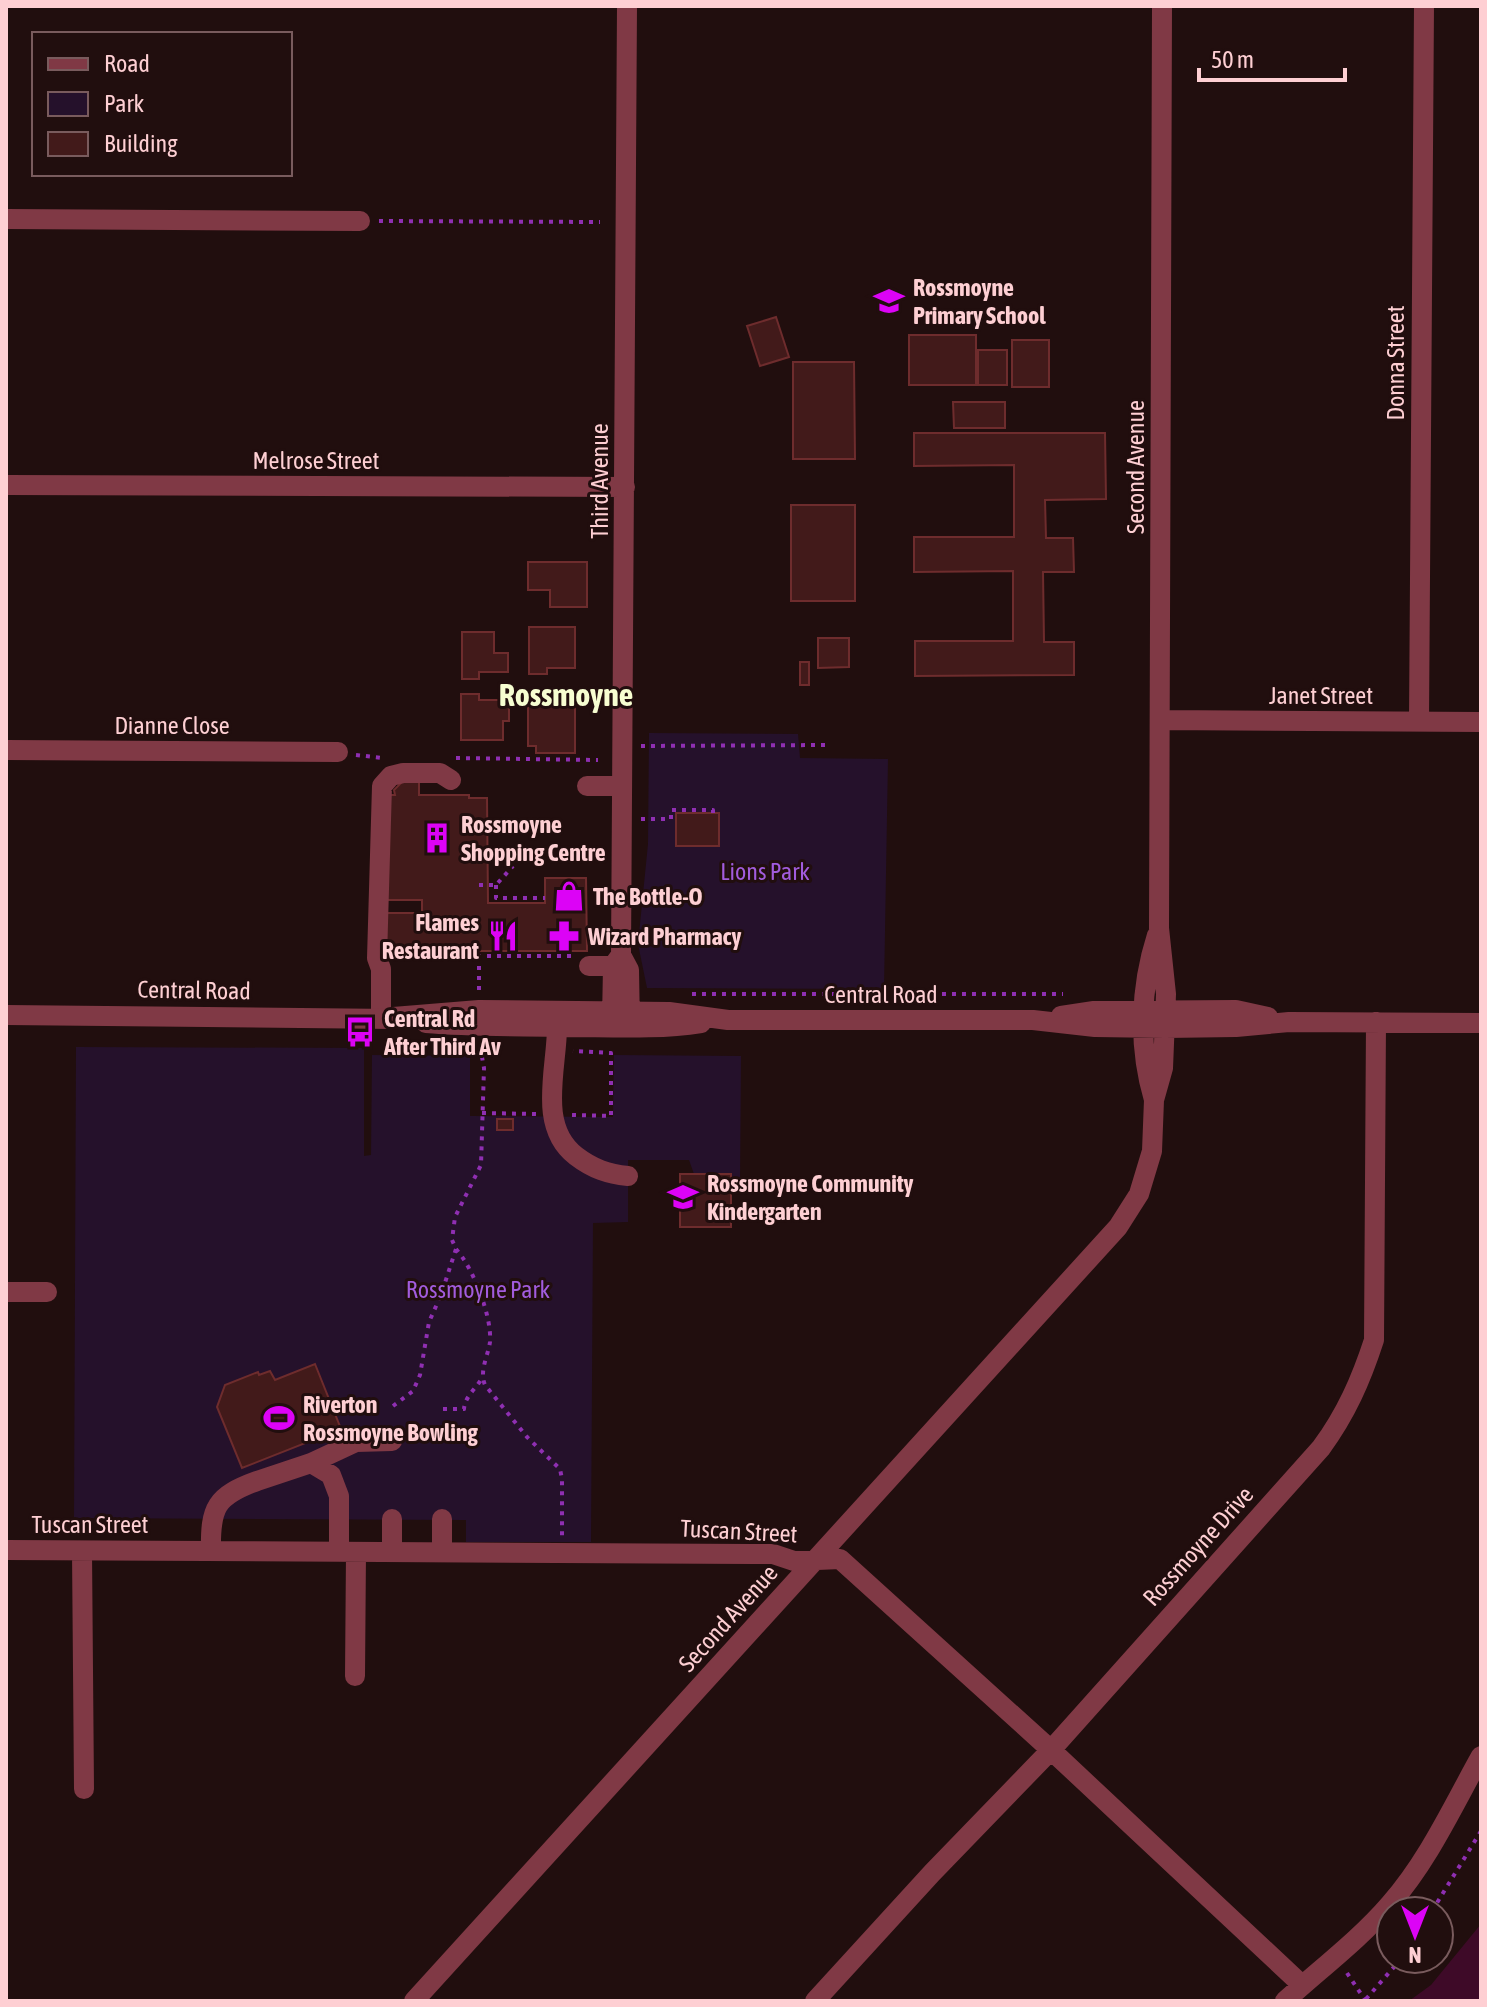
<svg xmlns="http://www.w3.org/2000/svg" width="1487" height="2007" viewBox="0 0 1487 2007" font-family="'Asap Condensed',sans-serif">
<rect width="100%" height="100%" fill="#210e0e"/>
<path fill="#25112b" d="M649,733L798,734L800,758L888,759L884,989L647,988L638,944L648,844Z
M76,1047L364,1048V1156L371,1155L372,1055L470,1056V1116L613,1117L614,1055L741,1056L740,1186L694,1174L689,1160H628V1222L593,1223L591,1542H466V1520L74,1518Z"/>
<path fill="#3e0a28" d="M1481,1924V2001H1409L1431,1985Z"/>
<path fill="#421a1a" stroke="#6e2c2d" stroke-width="2" d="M776,317L789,357L760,366L747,326Z
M909,335H976V385H909Z
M1012,340H1049V387H1012Z
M978,350H1007V385H978Z
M793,362H854L855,459H793Z
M953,402H1005V428H954Z
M914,433H1105L1106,499L1045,500L1046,538H1073L1074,572H1043L1044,642H1074V675L915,676V641H1013V571L914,572V537H1014V465L914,466Z
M791,505H855V601H791Z
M528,562H587V607H550V590H528Z
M529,627H575V668H547V674H529Z
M462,632H494V653H508V672H479V679H462Z
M818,638H849V667L818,668Z
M800,662H809V685H800Z
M461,694H479V700H509V721H503V740H461Z
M528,699H546V705H575V753H536V746H528Z
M402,782H419V795H469V798H487L488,903H545V878H586L587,951H385V913H422V900H387V795H395L394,790Z
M676,813H719V846H676Z
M497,1119H513V1130H497Z
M680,1174H731V1227H680Z
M315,1364L341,1429L242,1468L217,1407L225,1385L258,1372L259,1375L270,1371L275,1380Z"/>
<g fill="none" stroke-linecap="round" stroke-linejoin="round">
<path stroke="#8f2fb2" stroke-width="4" stroke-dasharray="4 6" stroke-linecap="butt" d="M379,221L600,222
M641,746L826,745
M356,755L383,758
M456,758L598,760
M641,819H671V810H713V813
M479,885H496L513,866
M496,885V898H545
M397,956H576
M479,956V990
M692,994H1063
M482,1113L536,1114
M572,1115L611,1116V1053L573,1051
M456,1249C473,1268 492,1316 490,1342C488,1356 479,1371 485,1385L527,1437L560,1469L562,1479V1536
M393,1406L413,1391L420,1375L429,1322L441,1295L456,1249L452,1240L455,1217L481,1165L484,1068L480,1046
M443,1409H464C465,1396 476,1389 482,1378
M1432,1911L1481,1831
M1347,1973L1365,2000
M1366,1999L1401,1959"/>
<path stroke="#803945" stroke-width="20" d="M627,6L621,955L629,970L630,1027
M6,219L360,221
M6,485L625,487
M1160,720L1481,722
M1419,721L1424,6
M6,750L338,752
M587,786H621
M589,966H613
M6,1015L394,1019
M1061,1016L1094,1011L1236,1010L1268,1017
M381,1018L479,1010L669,1012L728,1020H1033L1095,1027L1165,1028L1236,1027L1289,1022L1481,1023
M381,1018V969L377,958L382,786L391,776L403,773H440L451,780
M612,1021L613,966L621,955
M426,1023C472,1027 517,1026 564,1027C610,1027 656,1030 701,1023
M557,1027C557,1069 537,1126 576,1156C593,1169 608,1174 628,1176
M1154,1100C1138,1046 1140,988 1157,935
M6,1292H47
M311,1463L356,1442L392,1441
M442,1519V1552
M6,1550L751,1554H773L794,1561L840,1559L1051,1750L1302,1985
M82,1551L84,1789
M211,1551C210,1507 216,1496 257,1481C275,1475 293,1469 311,1463L331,1475L339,1496V1552
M392,1552V1519
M355,1676L356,1552
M414,2001L1118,1227L1139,1194L1152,1151L1154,1100L1163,1068L1166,994L1159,928L1162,6
M815,2001L932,1873L1051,1750L1321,1448C1346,1414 1361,1380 1374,1340L1376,1022
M1285,2001C1320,1969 1359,1940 1390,1904C1428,1861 1453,1806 1481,1756"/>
</g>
<defs>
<g id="school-bare" transform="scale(2.4)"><path d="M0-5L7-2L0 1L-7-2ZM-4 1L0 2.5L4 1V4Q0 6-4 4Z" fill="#dc03f6" stroke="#210e0e" stroke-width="2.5" paint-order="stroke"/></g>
<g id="building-bare" transform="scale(2.4)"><path d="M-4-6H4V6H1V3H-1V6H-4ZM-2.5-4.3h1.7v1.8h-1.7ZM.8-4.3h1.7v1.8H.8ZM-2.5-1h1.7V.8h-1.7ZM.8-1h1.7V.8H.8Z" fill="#dc03f6" stroke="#210e0e" stroke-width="2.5" paint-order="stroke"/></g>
<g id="shop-bare" transform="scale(2.4)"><path d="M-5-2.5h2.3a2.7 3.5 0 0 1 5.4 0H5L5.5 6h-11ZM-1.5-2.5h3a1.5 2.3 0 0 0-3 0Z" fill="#dc03f6" stroke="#210e0e" stroke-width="2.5" paint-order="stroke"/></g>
<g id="restaurant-bare" transform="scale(2.4)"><path d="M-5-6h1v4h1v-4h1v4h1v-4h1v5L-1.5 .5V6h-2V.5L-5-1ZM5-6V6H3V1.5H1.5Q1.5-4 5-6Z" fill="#dc03f6" stroke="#210e0e" stroke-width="2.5" paint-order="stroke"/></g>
<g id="pharmacy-bare" transform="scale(2.4)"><path d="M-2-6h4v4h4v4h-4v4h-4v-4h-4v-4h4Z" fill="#dc03f6" stroke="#210e0e" stroke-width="2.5" paint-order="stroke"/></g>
<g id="bus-bare" transform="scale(2.4)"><path d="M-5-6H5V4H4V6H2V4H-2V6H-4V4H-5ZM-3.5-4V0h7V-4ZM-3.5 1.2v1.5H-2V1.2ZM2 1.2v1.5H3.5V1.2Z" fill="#dc03f6" stroke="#210e0e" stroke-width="2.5" paint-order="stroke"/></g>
<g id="stadium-bare" transform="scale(2.4)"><path d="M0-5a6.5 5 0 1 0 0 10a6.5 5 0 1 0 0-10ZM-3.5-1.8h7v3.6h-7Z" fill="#dc03f6" stroke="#210e0e" stroke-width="2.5" paint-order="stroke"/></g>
</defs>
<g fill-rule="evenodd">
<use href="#school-bare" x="889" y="301"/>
<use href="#building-bare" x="437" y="838"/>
<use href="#shop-bare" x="569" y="896"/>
<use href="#restaurant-bare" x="503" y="936"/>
<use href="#pharmacy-bare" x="564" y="936"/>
<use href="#bus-bare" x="360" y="1032"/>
<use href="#school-bare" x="683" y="1197"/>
<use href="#stadium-bare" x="279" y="1418"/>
</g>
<g text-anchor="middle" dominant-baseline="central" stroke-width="6" stroke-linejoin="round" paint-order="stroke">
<g font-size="24" font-weight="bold" fill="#fecfd3" stroke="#210e0e" text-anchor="start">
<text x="913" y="287">Rossmoyne<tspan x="913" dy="28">Primary School</tspan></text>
<text x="461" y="824">Rossmoyne<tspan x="461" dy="28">Shopping Centre</tspan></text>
<text x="593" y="896">The Bottle-O</text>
<text x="479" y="922" text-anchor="end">Flames<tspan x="479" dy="28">Restaurant</tspan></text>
<text x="588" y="936">Wizard Pharmacy</text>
<text x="384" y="1018">Central Rd<tspan x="384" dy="28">After Third Av</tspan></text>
<text x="707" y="1183">Rossmoyne Community<tspan x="707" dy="28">Kindergarten</tspan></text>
<text x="303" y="1404">Riverton<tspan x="303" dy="28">Rossmoyne Bowling</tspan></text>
</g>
<g font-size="24" fill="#fecfd3" stroke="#210e0e">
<text transform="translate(1395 363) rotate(-90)">Donna Street</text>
<text x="316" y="460">Melrose Street</text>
<text transform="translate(1135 467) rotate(-90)">Second Avenue</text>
<text transform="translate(599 481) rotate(-90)">Third Avenue</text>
<text x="1321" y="695">Janet Street</text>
<text x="172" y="725">Dianne Close</text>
<text transform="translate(194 990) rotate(1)">Central Road</text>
<text x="881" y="994">Central Road</text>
<text x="90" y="1524">Tuscan Street</text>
<text transform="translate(739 1531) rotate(3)">Tuscan Street</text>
<text transform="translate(1198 1546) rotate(-48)">Rossmoyne Drive</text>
<text transform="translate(728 1618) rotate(-48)">Second Avenue</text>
</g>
<g font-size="24" fill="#a25cdd" stroke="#210e0e">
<text x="765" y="871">Lions Park</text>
<text x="478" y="1289">Rossmoyne Park</text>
</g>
<g font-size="32" font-weight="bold" fill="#f7fed1" stroke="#210e0e">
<text x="566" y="694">Rossmoyne</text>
</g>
</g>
<rect width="1487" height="2007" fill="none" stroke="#fecfd3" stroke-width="16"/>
<rect x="32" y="32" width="260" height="144" fill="#210e0e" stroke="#795b5d" stroke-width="2"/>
<rect x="48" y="58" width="40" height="12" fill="#803945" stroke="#795b5d" stroke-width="2"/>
<text x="104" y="72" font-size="24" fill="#fecfd3">Road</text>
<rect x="48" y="92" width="40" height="24" fill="#25112b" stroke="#795b5d" stroke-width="2"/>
<text x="104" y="112" font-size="24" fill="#fecfd3">Park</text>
<rect x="48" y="132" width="40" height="24" fill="#421a1a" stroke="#795b5d" stroke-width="2"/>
<text x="104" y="152" font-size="24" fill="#fecfd3">Building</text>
<g transform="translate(1415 1935) rotate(180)"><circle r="38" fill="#210e0e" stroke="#795b5d" stroke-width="2"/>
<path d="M0-6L14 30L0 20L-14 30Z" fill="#dc03f6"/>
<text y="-12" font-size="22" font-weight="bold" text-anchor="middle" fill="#fecfd3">N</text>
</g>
<path d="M1199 68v12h146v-12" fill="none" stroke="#fecfd3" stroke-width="4"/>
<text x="1211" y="68" font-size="24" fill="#fecfd3" stroke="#210e0e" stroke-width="6" paint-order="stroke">50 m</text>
</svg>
